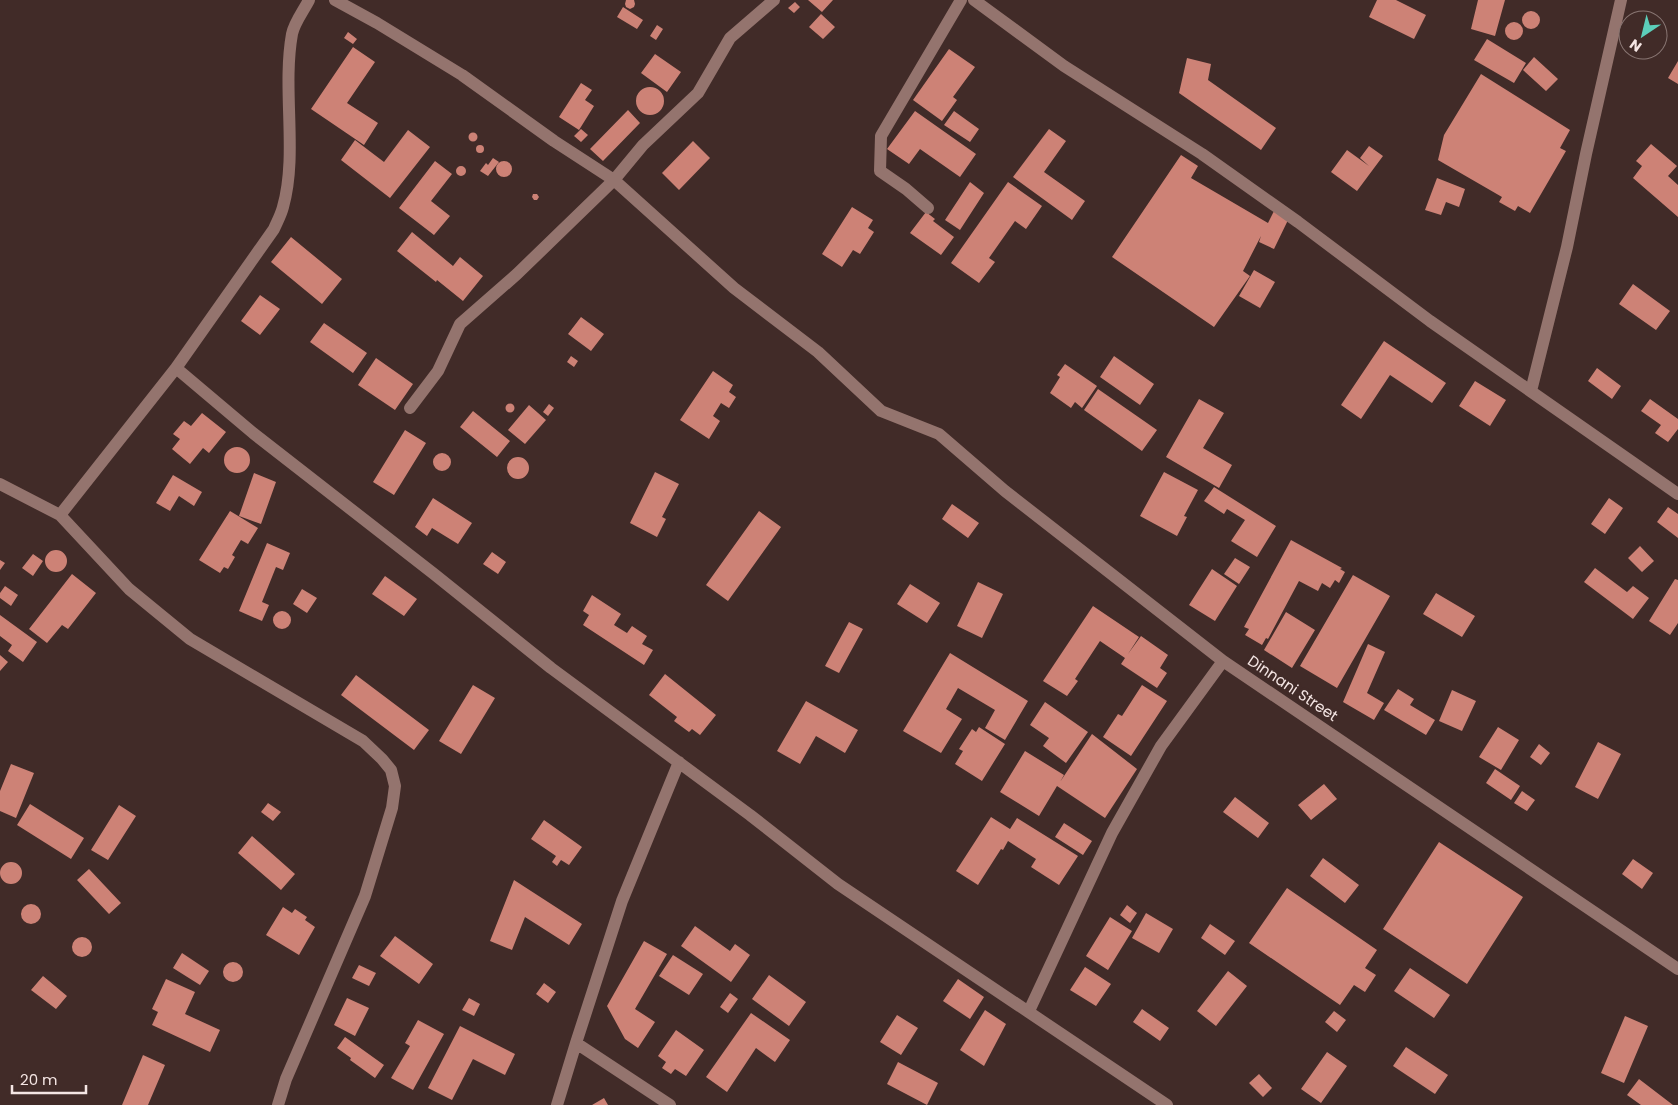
<svg xmlns="http://www.w3.org/2000/svg" width="1678" height="1105" viewBox="0 0 1678 1105" font-family="Poppins,sans-serif">
<rect width="100%" height="100%" fill="#412b28"/>
<path fill="#cd8276" d="M626,0H634L635,4L634,7L630,9L626,7L625,4Z
M808,0H833L822,12Z
M1377,0H1396L1426,15L1414,39L1369,17Z
M1478,0H1505L1495,36L1471,29Z
M795,2L800,7L794,13L788,8Z
M623,7L643,20L637,29L617,17Z
M1522 20a9 9 0 1 1 18 0a9 9 0 1 1-18 0Z
M821,14L835,27L823,39L809,27Z
M1505 31a9 9 0 1 1 18 0a9 9 0 1 1-18 0Z
M657,25L663,29L656,40L650,36Z
M348,32L357,39L353,44L344,38Z
M1487,39L1526,63L1514,83L1474,60Z
M353,47L375,62L347,103L378,123L364,145L311,109Z
M949,49L975,67L953,97L957,100L942,121L913,100Z
M655,54L681,72L667,92L641,73Z
M1534,57L1558,79L1546,91L1523,70Z
M1187,58L1211,64L1208,80L1276,128L1261,150L1179,93Z
M1678,61V84L1668,78Z
M1481,74L1570,130L1560,148L1566,151L1530,213L1518,206L1515,211L1499,202L1502,197L1438,160L1444,135Z
M581,83L592,90L585,100L594,106L579,130L559,117Z
M636 101a14 14 0 1 1 28 0a14 14 0 1 1-28 0Z
M628,110L640,123L603,161L590,149Z
M915,111L976,154L960,177L920,149L909,164L887,149Z
M954,111L979,129L970,142L944,125Z
M581,129L588,135L581,142L574,136Z
M1049,129L1066,141L1044,172L1085,201L1072,220L1013,177Z
M408,130L430,147L390,198L341,160L355,140L384,162Z
M468.5 137a4.5 4.5 0 1 1 9 0a4.5 4.5 0 1 1-9 0Z
M693,141L710,158L679,190L662,173Z
M1651,144L1677,166L1668,176L1678,185V217L1633,178L1642,166L1636,161Z
M476 149a4 4 0 1 1 8 0a4 4 0 1 1-8 0Z
M1369,146L1383,156L1357,191L1331,172L1347,150L1369,166L1360,158Z
M1181,155L1198,166L1191,178L1268,223L1274,211L1289,218L1274,249L1259,242L1261,236L1243,271L1250,276L1214,327L1112,257Z
M493,158L499,162L488,176L480,171L486,163L488,165Z
M435,161L452,174L431,201L450,216L434,235L399,208Z
M496 169a8 8 0 1 1 16 0a8 8 0 1 1-16 0Z
M456 171a5 5 0 1 1 10 0a5 5 0 1 1-10 0Z
M1437,178L1465,189L1459,207L1446,202L1441,215L1425,210Z
M970,182L984,193L960,230L945,220Z
M1008,182L1042,206L1026,229L1015,221L989,258L995,262L979,283L951,263Z
M533,194H537L539,197L537,200H534L532,197Z
M852,207L873,220L868,228L874,232L860,254L853,250L842,267L822,254Z
M926,212L935,219L933,221L954,237L941,255L910,233Z
M412,232L453,266L460,257L483,276L463,301L437,280L436,282L397,251Z
M291,237L342,279L322,304L271,262Z
M1254,270L1275,282L1260,308L1239,296Z
M1633,284L1670,311L1656,330L1619,304Z
M260,295L280,309L260,335L241,321Z
M581,317L604,334L591,351L568,334Z
M324,323L367,353L353,373L310,342Z
M1384,341L1446,383L1432,403L1390,375L1361,419L1341,405Z
M571,356L578,361L574,367L567,362Z
M1114,356L1154,384L1140,405L1100,377Z
M376,358L413,384L395,410L358,385Z
M1065,364L1097,386L1082,408L1075,402L1071,408L1050,393L1060,377L1057,375Z
M1597,368L1621,386L1612,399L1588,381Z
M713,371L733,385L729,392L736,397L729,408L721,403L713,416L720,421L709,439L680,420Z
M1475,381L1506,400L1490,426L1459,406Z
M1098,389L1157,430L1142,451L1084,410Z
M1199,399L1224,413L1203,448L1232,465L1219,488L1166,457Z
M1650,399L1678,419V429L1668,442L1655,433L1661,425L1641,411Z
M505.5 408a4.5 4.5 0 1 1 9 0a4.5 4.5 0 1 1-9 0Z
M549,404L554,408L548,416L543,412Z
M529,405L546,420L525,444L508,430Z
M473,411L510,441L497,457L460,427Z
M202,413L226,432L209,453L203,448L190,464L172,449L180,439L173,434L184,421L191,426Z
M405,430L426,443L394,495L373,482Z
M224 460a13 13 0 1 1 26 0a13 13 0 1 1-26 0Z
M433 462a9 9 0 1 1 18 0a9 9 0 1 1-18 0Z
M507 468a11 11 0 1 1 22 0a11 11 0 1 1-22 0Z
M655,472L679,484L662,517L666,519L657,537L630,523Z
M1164,472L1198,490L1184,516L1187,517L1177,536L1140,516Z
M254,473L276,482L261,524L239,516Z
M173,475L202,492L194,506L179,496L170,511L156,503Z
M1214,487L1276,526L1257,557L1231,541L1245,520L1227,509L1224,514L1204,501Z
M433,498L472,523L458,544L432,528L427,536L415,527Z
M1609,498L1623,508L1605,534L1591,524Z
M952,504L979,523L968,538L942,519Z
M1668,507L1678,514V538L1657,522Z
M230,511L258,528L248,544L241,540L232,555L235,557L228,569L224,567L220,573L199,560Z
M759,511L781,527L728,601L706,585Z
M1291,540L1342,568L1340,569L1345,572L1339,583L1335,580L1330,588L1322,583L1318,591L1299,581L1268,639L1266,638L1262,645L1245,635L1249,629L1244,627Z
M267,543L290,553L283,570L276,567L262,602L269,605L262,621L239,611Z
M1640,546L1654,561L1642,572L1628,558Z
M45 561a11 11 0 1 1 22 0a11 11 0 1 1-22 0Z
M492,552L506,562L498,574L483,564Z
M33,554L43,561L33,576L22,568Z
M1235,558L1250,567L1239,584L1224,574Z
M0,560L5,563L0,570Z
M1595,568L1627,592L1633,586L1649,598L1633,619L1584,582Z
M1212,569L1237,586L1215,621L1189,605Z
M72,574L96,593L68,629L62,625L47,643L29,629Z
M1353,575L1390,596L1337,688L1300,666Z
M385,576L417,599L404,616L372,594Z
M1675,579L1678,580V623L1670,635L1649,621Z
M978,582L1003,594L982,638L957,626Z
M910,584L940,603L927,623L897,604Z
M5,586L18,595L11,606L0,598V593Z
M302,589L317,598L307,613L293,604Z
M1436,593L1475,616L1462,637L1423,614Z
M592,595L621,614L614,625L627,633L632,626L647,636L642,644L653,650L644,665L583,625L589,615L583,611Z
M1093,606L1139,637L1128,654L1141,636L1168,655L1160,668L1167,673L1157,688L1121,664L1125,658L1100,641L1075,679L1078,681L1067,696L1043,681Z
M273 620a9 9 0 1 1 18 0a9 9 0 1 1-18 0Z
M1286,612L1315,630L1292,668L1264,650Z
M0,615L37,642L23,662L8,651L12,645L0,636Z
M849,622L863,629L839,673L825,666Z
M1368,644L1385,652L1367,693L1384,703L1374,720L1343,702Z
M950,653L1028,701L1005,740L985,728L995,710L958,688L946,709L962,719L941,753L903,731Z
M0,655L8,662L0,671Z
M665,674L716,715L700,735L692,729L689,732L674,721L677,717L649,695Z
M356,675L429,730L414,750L341,695Z
M473,685L495,698L461,754L439,741Z
M1142,685L1167,701L1131,756L1103,737L1118,714L1122,716Z
M1398,689L1414,699L1410,705L1435,720L1426,735L1384,710Z
M1452,690L1476,701L1462,731L1439,721Z
M806,701L858,730L845,753L816,736L800,764L777,751Z
M1045,702L1088,732L1066,763L1043,746L1049,738L1030,725Z
M979,727L1005,744L982,781L955,764L963,751L959,749L972,729L976,732Z
M1498,727L1519,740L1501,770L1479,757Z
M1092,734L1137,769L1105,818L1057,786L1039,816L1000,792L1025,751L1064,775L1060,782Z
M1598,742L1621,754L1598,799L1575,787Z
M1539,744L1550,753L1541,765L1530,757Z
M11,764L34,773L16,818L0,811V791Z
M1495,769L1520,786L1511,800L1486,783Z
M1324,784L1337,799L1311,820L1298,805Z
M1522,791L1535,800L1527,811L1514,803Z
M1235,797L1269,823L1258,838L1223,812Z
M268,803L281,812L273,821L261,812Z
M30,804L84,838L71,859L17,825Z
M119,805L136,816L108,860L91,850Z
M991,817L1010,829L1017,818L1078,856L1059,885L1031,867L1036,859L1008,841L1003,850L1001,849L978,885L956,871Z
M544,820L582,847L569,865L561,860L557,866L552,862L556,856L531,839Z
M1064,823L1092,841L1083,855L1055,837Z
M252,836L295,874L281,890L238,853Z
M1439,842L1523,897L1467,984L1383,929Z
M1323,858L1359,885L1345,903L1310,876Z
M1633,859L1653,873L1642,889L1622,874Z
M0 873a11 11 0 1 1 22 0a11 11 0 1 1-22 0Z
M89,869L121,903L109,914L77,880Z
M514,880L582,924L569,945L525,917L512,950L490,941Z
M1287,888L1377,950L1365,968L1376,975L1365,992L1354,985L1340,1005L1249,943Z
M21 914a10 10 0 1 1 20 0a10 10 0 1 1-20 0Z
M1127,905L1137,913L1130,923L1120,915Z
M283,907L292,913L295,909L307,917L305,920L315,927L299,955L266,935Z
M1146,913L1173,929L1159,953L1132,938Z
M1110,917L1132,931L1108,970L1086,956Z
M1210,924L1235,941L1225,955L1201,938Z
M695,926L730,951L735,944L750,955L731,982L681,946Z
M395,936L433,964L419,984L380,956Z
M72 947a10 10 0 1 1 20 0a10 10 0 1 1-20 0Z
M644,941L667,954L635,1009L655,1022L638,1048L625,1039L607,1006Z
M182,953L209,971L200,985L173,968Z
M673,955L703,974L689,995L659,976Z
M223 972a10 10 0 1 1 20 0a10 10 0 1 1-20 0Z
M359,965L376,973L369,986L352,978Z
M1085,967L1111,984L1096,1006L1070,990Z
M1410,968L1450,995L1434,1018L1394,991Z
M1228,971L1247,986L1216,1026L1197,1011Z
M769,975L806,1002L789,1026L752,999Z
M43,976L67,996L56,1009L31,990Z
M166,979L195,992L185,1014L220,1030L210,1052L152,1025L158,1012L152,1009Z
M958,979L984,997L970,1019L943,1001Z
M544,983L556,992L548,1003L536,994Z
M730,993L738,999L728,1013L720,1007Z
M347,998L369,1008L355,1036L334,1025Z
M469,998L480,1004L474,1016L462,1010Z
M1142,1009L1169,1028L1160,1041L1133,1022Z
M985,1010L1006,1024L984,1066L960,1050Z
M1334,1011L1346,1020L1337,1032L1325,1022Z
M751,1013L790,1040L775,1062L756,1048L727,1092L706,1077Z
M897,1015L918,1028L901,1055L880,1042Z
M1625,1016L1648,1026L1624,1083L1601,1073Z
M418,1020L444,1034L413,1090L391,1078L410,1046L405,1043Z
M460,1026L515,1054L505,1075L473,1059L452,1100L428,1088Z
M676,1030L704,1050L686,1076L675,1069L671,1074L662,1068L666,1062L658,1056Z
M345,1037L384,1065L375,1078L350,1060L351,1058L337,1048Z
M1406,1047L1448,1075L1435,1094L1393,1066Z
M1327,1052L1347,1066L1321,1103L1301,1089Z
M143,1055L165,1065L148,1105H122Z
M898,1062L938,1083L927,1105L887,1084Z
M1259,1074L1272,1088L1263,1097L1249,1083Z
M1639,1079L1673,1105H1641L1627,1095Z
M604,1098L608,1105H592Z"/>
<g fill="none" stroke-linecap="round" stroke-linejoin="round">
<path stroke="#94746e" stroke-width="12" d="M335,0L377,23L462,75L554,141L614,180L734,288L818,352L881,411L939,434L1005,491L1223,661
M974,0L1064,66L1202,154L1298,222L1430,321L1678,494
M928,208L906,189L880,171L881,136L961,0
M176,368L274,229C277,222 281,215 283,207C298,154 282,90 292,34C294,23 304,10 309,0
M1531,391L1567,247L1586,154L1621,0
M410,408L438,371L460,324L517,274L614,180L643,145L698,93L730,38L774,0
M0,484L60,515L129,589L190,639L363,741L382,759L391,770L395,786L392,808L365,896L286,1079L278,1105
M60,515L176,368L253,433L434,574L551,668L750,815L838,884L1167,1105
M1029,1011L1112,833L1161,746L1223,661L1678,969
M576,1043L670,1105
M557,1105L576,1043L622,901L679,762"/>
</g>
<g text-anchor="middle" dominant-baseline="central" stroke-width="5" stroke-linejoin="round" paint-order="stroke">
<g font-size="15" fill="#f5e6e4" stroke="#412b28">
<text transform="translate(1293 688) rotate(34)">Dinnani Street</text>
</g>
</g>
<g transform="translate(1643 35) rotate(215)"><circle r="24" fill="#412b28" stroke="#897673"/>
<path d="M0-4L9 19L0 12L-9 19Z" fill="#5cceba"/>
<text y="-8" font-size="14" font-weight="bold" text-anchor="middle" fill="#f5e6e4">N</text>
</g>
<path d="M12 1085v8h74v-8" fill="none" stroke="#f5e6e4" stroke-width="2.5"/>
<text x="20" y="1085" font-size="15" fill="#f5e6e4" stroke="#412b28" stroke-width="4" paint-order="stroke">20 m</text>
</svg>
